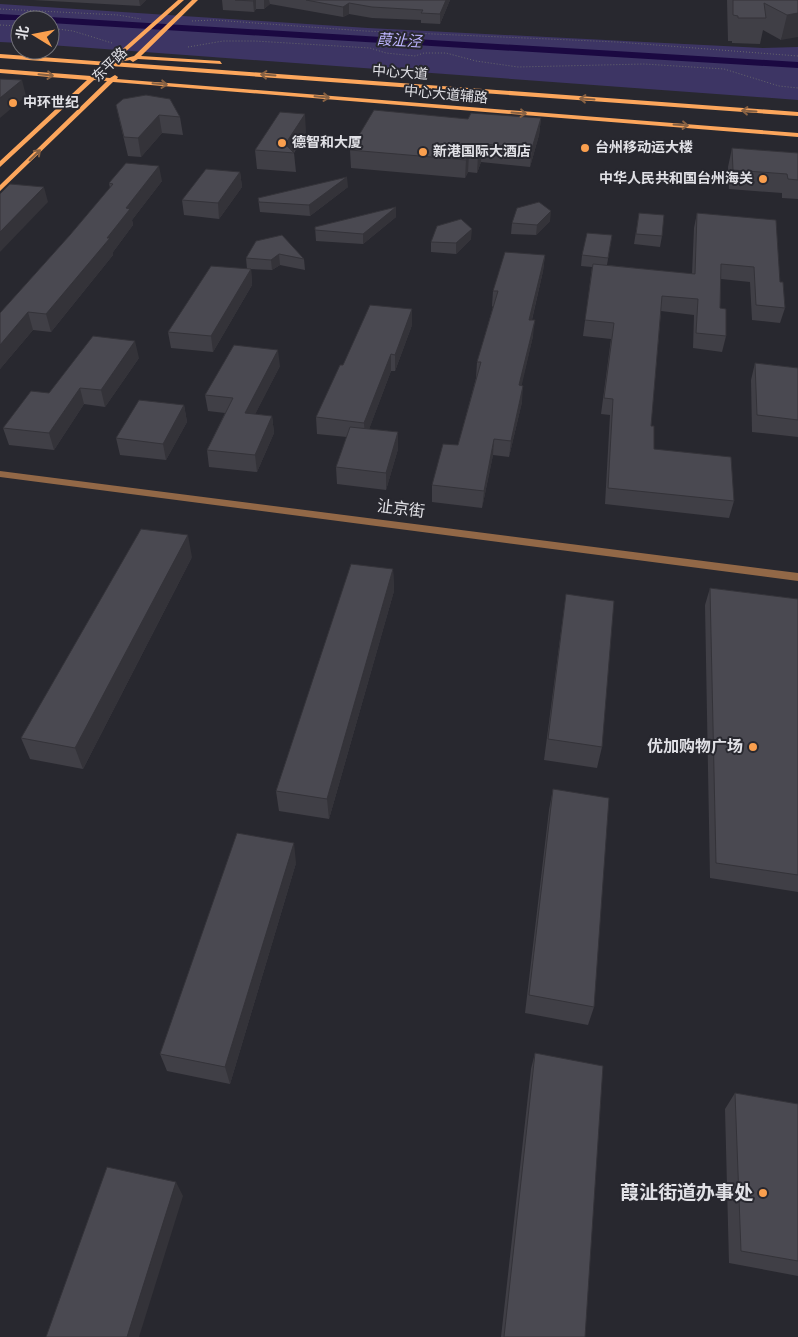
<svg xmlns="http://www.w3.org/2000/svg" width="798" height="1337" viewBox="0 0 798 1337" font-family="'Source Sans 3','Noto Sans SC',sans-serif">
<rect width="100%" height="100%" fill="#28282f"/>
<path fill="#3d3564" d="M0,4L368,28L763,48L798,47V100L50,45V20H20V43L0,42Z"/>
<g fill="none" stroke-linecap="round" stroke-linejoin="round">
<path fill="#1b0942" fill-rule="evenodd" d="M0,14L798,62V68L50,23V20H0Z"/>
<path stroke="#66666c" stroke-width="1" stroke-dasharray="1 2" stroke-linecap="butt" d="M0,9L118,15L141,19
M192,21L214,20L365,31L617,42L798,56
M0,25L20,26
M50,28L73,31L112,43
M188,47L223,41H255L370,48L386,53L415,56L424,53H446L476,61L518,67L644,64L724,69L779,86L798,88"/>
<path fill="#926847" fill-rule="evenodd" d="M0,471L798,573V581L0,477Z"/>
<path fill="#fca65c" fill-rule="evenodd" d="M178,0H184L114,62L798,112V116L0,58V54L108,62Z
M192,0H198L141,56L220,61L222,64L138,59L133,62L130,60L119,62V60L134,56Z
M0,69L91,76L95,74L97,77L110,78L115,75L118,77L117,79L798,133V137L113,82L0,191V185L107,81L94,80L0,167V161L87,80L0,73Z"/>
</g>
<path fill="#403f46" d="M33,0H146L140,6Z
M222,0H450L440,24L421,23V20L372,18L349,14L343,17L270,4L264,9H256L254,12L223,10Z
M727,0H798L781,40L763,30L760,44L732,43V41H728Z
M116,105L180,117L183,135L162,133L141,157L128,156L120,123Z
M541,118L539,135L530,167L481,162L477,173L468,172L465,178L351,168L350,150L468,119Z
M306,132L294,153L296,172L257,169L255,150Z
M732,148L798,153V199L782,198V193L729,189L728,167Z
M240,172L242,187L219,219L184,215L182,200Z
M162,181L132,220L133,225L113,252V255L51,332L33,330L0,369V313L70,235L110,188L109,183Z
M348,187L310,216L260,212L258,198Z
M396,207V217L363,244L316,241L315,227Z
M639,213L662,236L660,247L634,244Z
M697,213L780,282L785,308L780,323L752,320L750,282L721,279L720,308L726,336L722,352L693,348L694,315L661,311L651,426L654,449L734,501L729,518L605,504L610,415L601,414L611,339L583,336L592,267L581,266L582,255L612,235L607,265L692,274L694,228Z
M550,221L536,235L511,234L512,223Z
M282,235L304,259L305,270L280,265L272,270L247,269L246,258Z
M471,239L456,254L431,252V242Z
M545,255L543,271L532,320L533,336L521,386L522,402L509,457L493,455L482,508L432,502V485L458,445L476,378L477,362L493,307L492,306L493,291Z
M251,269L252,285L213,352L171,348L168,332Z
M412,325L395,371H391L369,429L398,432V449L386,490L337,484L336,467L347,437L317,434L316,417Z
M139,358L105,407L84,404L54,450L9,445L3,428L49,393Z
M755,363L798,368V437L752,432L751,380Z
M280,366L255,414L272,416L274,433L257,472L209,467L207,450L225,413L208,411L205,395Z
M184,405L187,422L166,460L120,455L116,438Z
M192,557L83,769L30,759L21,738Z
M393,569L394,591L329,819L279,811L276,791Z
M710,588L798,599V892L710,878L705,605Z
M566,594L602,747L597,768L544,760L563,616Z
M553,789L594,1007L588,1025L525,1013L549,810Z
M296,863L230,1084L167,1071L160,1054Z
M535,1053L585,1337H501L531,1069Z
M735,1093L798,1104V1276L729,1263L725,1109Z"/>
<path fill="#343339" d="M139,0H146L140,6Z
M254,0H256V9L254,12L253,1Z
M264,0H269L270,4L264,9Z
M446,0H450L440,24V14Z
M349,3V14L343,17V7Z
M798,13V37L781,40L787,15Z
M22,80L26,96L0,118V98Z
M305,114L306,132L293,153H287L286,143Z
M159,115L162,133L141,157L138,138Z
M541,118L539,135L530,167L532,148Z
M482,144L481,162L477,173L478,155Z
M469,154L468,172L465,178L466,160Z
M159,166L162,181L132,220L133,225L113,252V255L51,332L46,314L107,238L126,208Z
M240,172L242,187L219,219L218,203Z
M347,177L348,187L310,216L309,205Z
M44,187L48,202L0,252V232Z
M396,207V217L363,244V234Z
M551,211L550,221L536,235L537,225Z
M472,229L471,239L456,254V243Z
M279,254L280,265L272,270L271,260Z
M545,255L543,271L528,336L529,320Z
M251,269L252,285L213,352L211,336Z
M412,309V325L395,371V355Z
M28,312L33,330L0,369V345Z
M535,320L533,336L518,402L519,385Z
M135,341L139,358L105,407L101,390Z
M278,350L280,366L247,430L245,413Z
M391,354V371L365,440L364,423Z
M523,386L522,402L509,457L511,441Z
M80,388L84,404L54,450L49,433Z
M184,405L187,422L166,460L163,444Z
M272,416L274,433L257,472L255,455Z
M398,432V449L386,490V473Z
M494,439L493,455L482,508L484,491Z
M188,535L192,557L83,769L75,748Z
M393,569L394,591L329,819L327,799Z
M294,843L296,863L230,1084L225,1067Z
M176,1182L183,1196L139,1337H127Z"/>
<path fill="#4a4951" stroke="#343339" d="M235,0H254L253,1Z
M306,0H446L440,14L421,13L423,10L372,7L349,3L343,7Z
M733,0H798V13L787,15L764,3L766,18H738V16L733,15Z
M0,79L22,80L0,98Z
M146,95L170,99L180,117L159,115L138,138L124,137L116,105L123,99Z
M374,110L468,119L471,113L541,118L532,148L482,144L478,155L469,154L466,160L350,150Z
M280,112L305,114L286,143H284L294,153L255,150Z
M732,148L798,153V180L788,179L787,174L733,170Z
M126,163L159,166L126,208L130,209L107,238H110L46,314L28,312L0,345V313L70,235L113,184L109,183Z
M206,169L240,172L218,203L182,200Z
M347,177L309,205L259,202L258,198Z
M10,184L44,187L0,232V194Z
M539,202L551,211L537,225L512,223L517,208Z
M396,207L363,234L315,230V227Z
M639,213L664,215L662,236L636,234Z
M697,213L776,220L780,282H783L785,308L756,305L754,267L721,264L720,308L726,309V336L696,333L698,299L662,296L651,426H654V449L731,457L734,501L608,488L613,399L604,398L614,323L585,320L593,264L695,274Z
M461,219L472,229L456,243L431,242L437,226Z
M587,233L612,235L608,258L582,255Z
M282,235L304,259L279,254L271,260L246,258L256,241Z
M505,252L545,255L529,320H535L519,385L523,386L511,441L494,439L484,491L432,485L443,444L458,445L481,362H477L498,291H493Z
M211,266L251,269L211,336L168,332Z
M370,305L412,309L395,355L391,354L364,423L316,417L340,365H343Z
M93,336L135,341L101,390L80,388L49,433L3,428L31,391L49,393Z
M234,345L278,350L245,413L272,416L255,455L207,450L233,398L205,395Z
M755,363L798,368V420L757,415Z
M139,400L184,405L163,444L116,438Z
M350,427L398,432L386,473L336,467Z
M141,529L188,535L75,748L21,738Z
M351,564L393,569L327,799L276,791Z
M710,588L798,599V875L716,863Z
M566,594L614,601L602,747L548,739Z
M553,789L609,798L594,1007L529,995Z
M237,833L294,843L225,1067L160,1054Z
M535,1053L603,1066L585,1337H504Z
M735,1093L798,1104V1261L741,1251Z
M107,1167L176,1182L127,1337H46Z"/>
<defs><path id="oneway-shaft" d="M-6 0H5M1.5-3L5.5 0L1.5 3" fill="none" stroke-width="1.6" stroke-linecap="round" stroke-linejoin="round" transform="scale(1.25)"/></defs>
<g stroke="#876143">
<use href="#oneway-shaft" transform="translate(46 75) rotate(5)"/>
<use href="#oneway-shaft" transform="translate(268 75) rotate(-176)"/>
<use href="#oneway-shaft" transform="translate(160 84) rotate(5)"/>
<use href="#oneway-shaft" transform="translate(322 97) rotate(5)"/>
<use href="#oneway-shaft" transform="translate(587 99) rotate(-176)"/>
<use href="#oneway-shaft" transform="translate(749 111) rotate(-176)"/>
<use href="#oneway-shaft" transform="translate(519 113) rotate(4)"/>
<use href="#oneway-shaft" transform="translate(681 125) rotate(4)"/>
<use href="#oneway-shaft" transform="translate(35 155) rotate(-44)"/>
</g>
<g fill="#fa9f4e" stroke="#28282f" stroke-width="2">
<circle cx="13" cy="103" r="5"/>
<circle cx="282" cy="143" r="5"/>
<circle cx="585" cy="148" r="5"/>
<circle cx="423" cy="152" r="5"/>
<circle cx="763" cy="179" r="5"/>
<circle cx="753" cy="747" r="5"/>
<circle cx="763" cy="1193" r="5"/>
</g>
<g text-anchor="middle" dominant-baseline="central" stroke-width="4" stroke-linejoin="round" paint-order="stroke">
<g font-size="14" fill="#e1e1e6" stroke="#28282f">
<text transform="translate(110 65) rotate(-44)">东平路</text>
<text transform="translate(400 73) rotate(4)">中心大道</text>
<text transform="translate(446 95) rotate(5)">中心大道辅路</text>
</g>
<g font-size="14" font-weight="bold" fill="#e1e1e6" stroke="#28282f" text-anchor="start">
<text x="23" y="103">中环世纪</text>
<text x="292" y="143">德智和大厦</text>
<text x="595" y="148">台州移动运大楼</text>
<text x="433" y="152">新港国际大酒店</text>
<text x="753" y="179" text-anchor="end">中华人民共和国台州海关</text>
</g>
<g font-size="15" font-style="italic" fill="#bcb3fd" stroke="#28282f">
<text transform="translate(399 41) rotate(3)">葭沚泾</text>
</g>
<g font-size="16" fill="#e1e1e6" stroke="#28282f">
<text transform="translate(401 509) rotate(7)">沚京街</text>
</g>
<g font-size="16" font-weight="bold" fill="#e1e1e6" stroke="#28282f" text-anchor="end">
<text x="743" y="747">优加购物广场</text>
</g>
<g font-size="19" font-weight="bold" fill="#e1e1e6" stroke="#28282f" text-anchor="end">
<text x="753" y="1193">葭沚街道办事处</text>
</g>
</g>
<g transform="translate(35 35) rotate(280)"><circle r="24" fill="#28282f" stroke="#727278"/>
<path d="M0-4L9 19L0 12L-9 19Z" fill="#fa9f4e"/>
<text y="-8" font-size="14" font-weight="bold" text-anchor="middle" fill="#e1e1e6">北</text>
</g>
</svg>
